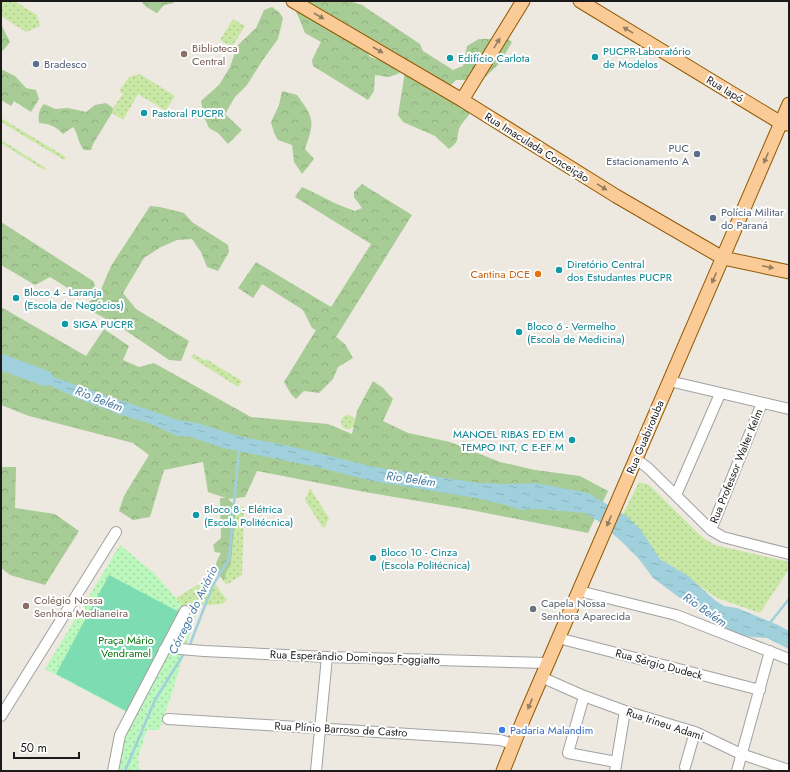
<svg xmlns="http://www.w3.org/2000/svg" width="790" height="772" viewBox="0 0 790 772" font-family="Jost,sans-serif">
<defs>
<pattern id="grass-dots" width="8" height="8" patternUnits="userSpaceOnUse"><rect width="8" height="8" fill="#c9e7a5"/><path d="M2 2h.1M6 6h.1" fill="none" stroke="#acc68d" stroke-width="1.8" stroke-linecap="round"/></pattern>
<pattern id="forest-crowns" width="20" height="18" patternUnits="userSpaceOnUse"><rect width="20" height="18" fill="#a8cc95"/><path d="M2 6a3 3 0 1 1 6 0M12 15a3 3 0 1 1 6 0" fill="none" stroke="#90af80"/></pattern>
<pattern id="park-dots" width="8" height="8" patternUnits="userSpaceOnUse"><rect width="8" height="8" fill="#bcf8bd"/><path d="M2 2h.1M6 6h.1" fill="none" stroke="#a1d4a2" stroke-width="1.8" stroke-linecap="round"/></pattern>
<pattern id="water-ripples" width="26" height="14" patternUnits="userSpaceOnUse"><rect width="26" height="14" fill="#a0d0db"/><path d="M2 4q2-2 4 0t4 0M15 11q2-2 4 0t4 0" fill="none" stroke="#89b2bb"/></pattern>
</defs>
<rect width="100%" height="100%" fill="#ede8e0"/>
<path fill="url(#grass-dots)" d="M1,1H14L37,15L40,26L26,32L1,16Z
M233,19L245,26L232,47L220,40Z
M140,74L175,96L161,118L158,117L163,109L138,94L123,120L112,113L113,108L123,94L119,91L129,77Z
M1,118L66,157L64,160L1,122Z
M1,140L46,168L44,170L1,143Z
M194,354L205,361L206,359L242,381L238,387L191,357Z
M341 422a7 7 0 1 1 14 0a7 7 0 1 1-14 0Z
M639,482L649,485L703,538L715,545L789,562V569L760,613L717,598L648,550L619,522Z
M310,488L329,518L325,527L323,528L305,500Z
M236,506L244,507L242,575L226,585L224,581L226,573L231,564Z
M211,577L222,594L227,599L223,604L184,607L176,598Z"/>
<path fill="url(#forest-crowns)" d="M141,1H174V3L164,5L157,13L146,7Z
M305,1H349L362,5L420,44L423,51L453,70L463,66L467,46L479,39H491L501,34L512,42L500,63L482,80H456L448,88L451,98L470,113C467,118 461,124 459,129C456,140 460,141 449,149L435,136L403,122L398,115L405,72Z
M294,6L364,46L370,57L386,62L400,73L389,77L375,75L374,91L368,100L313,66L312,60L321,42L305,33Z
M272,7L279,12L283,18L278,39L262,61L247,85L235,97L225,114L242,130L228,144L218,133L209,128L204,117L201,101L219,85L230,67L237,46L256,28L264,10Z
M1,24L10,42L1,53V57Z
M1,69L15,76L26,88L36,90L39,99L31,112L14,101L11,106L1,100Z
M282,91L297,95C314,118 315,121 305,149L314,159L302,174L294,162L292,145L278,140L274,133L271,122L279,105Z
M106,103L113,108L112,113L93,144L91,150H84C77,141 79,135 73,127L63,134C55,126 50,124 39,123C38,116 39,109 44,104L55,109L68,108L86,112L95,105Z
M362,184L412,215L336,337L345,344L353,358L338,367L333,379L319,393L304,391L296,399L291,394L284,382L316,330L312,328L303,310L262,284L253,298L238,288L256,262L331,307L371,244L295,197L302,187C320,195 336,205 355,211L362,208L354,197V192Z
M150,206L160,207L184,213L192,222L228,245L229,252L218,271L207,267L201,252L192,239L177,240L161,247L144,258L123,293L136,309L189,341L181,361L169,360L122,328L90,310L89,302L100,292L111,266Z
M1,222L93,281L95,286L91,294L82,297L50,277L35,285L1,265Z
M1,307L86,356L104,329L129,346L123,360L139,367L154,363L251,417L328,424L352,434L357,411L373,381L383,388L393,399L383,421L408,433L450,442L500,462L535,470L580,476L608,491L588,533L471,510L365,492L257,471L245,497L228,499L236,506L231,564L226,573L224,581C215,570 213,566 221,553L215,552L213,545L221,538L220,498H226L208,492L203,462L164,470L150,517L133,520L119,511L124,496L149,455L133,443L29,416L1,405Z
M1,467H16L15,508L55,514L79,531L45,585L10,575L1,568Z"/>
<path fill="url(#park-dots)" d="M120,545L154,573L184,607L198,606L173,690L159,730H147L138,757L139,771H115L132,715L45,669Z"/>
<path fill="#7edcb3" d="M109,575L181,613L128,712L56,674Z"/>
<path fill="url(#water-ripples)" d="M20,367L62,380L178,420L197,423L239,436L298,448L374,467L478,483L508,484L536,483L588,493L627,516L641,530L660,559L688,576L716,601L724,606L737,608L778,625L789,631V649L767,638L752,637L734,634L684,601L653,578L639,559L621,541L598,521L585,513L537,509L521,510L506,505L470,497L372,481L317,467L223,448L191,437L177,436L151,424L118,414L81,400L43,382Z"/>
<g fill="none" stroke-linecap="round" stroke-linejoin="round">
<path stroke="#a0d0db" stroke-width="2.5" d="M769,624L789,599
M189,647L213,585L229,559L239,449
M125,771L155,700L185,652"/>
<path stroke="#a0d0db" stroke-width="16" d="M1,362L45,378"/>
<g stroke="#a2a2a2" stroke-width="12">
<path id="minor" d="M669,381L789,409
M636,459L648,468L711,530L723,537L789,554
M676,495L720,394
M711,530L762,403
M579,591L676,615L789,659
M558,638L760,690
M164,650L170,646L180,649L204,651L327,657L547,663
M541,677L584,696L625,711L695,732L741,754L789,770
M584,696L568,753L616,762
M1,716L116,532
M168,719L473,738L500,740L513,744
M685,767L695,732
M113,771L120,735L185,611
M316,771L327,657
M615,771L625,711
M737,771L770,651"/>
</g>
<g stroke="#905a01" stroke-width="15">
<path id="major" d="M293,1L462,100L616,196L723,258L789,272
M580,1L781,123L788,124
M462,100L523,1
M503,771L524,718L789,104"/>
</g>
<use href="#minor" stroke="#fff" stroke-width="10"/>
<use href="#major" stroke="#fbcb97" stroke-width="13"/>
</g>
<defs><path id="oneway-solid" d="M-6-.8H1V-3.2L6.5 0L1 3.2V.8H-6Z"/></defs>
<g fill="#967c5f">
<use href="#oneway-solid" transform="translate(319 16) rotate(30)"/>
<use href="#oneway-solid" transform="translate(628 30) rotate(-149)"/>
<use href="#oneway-solid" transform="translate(497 43) rotate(-58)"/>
<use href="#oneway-solid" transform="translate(378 50) rotate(30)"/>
<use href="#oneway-solid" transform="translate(766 158) rotate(113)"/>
<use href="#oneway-solid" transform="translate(602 187) rotate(32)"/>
<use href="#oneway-solid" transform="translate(768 267) rotate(12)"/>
<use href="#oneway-solid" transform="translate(714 278) rotate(113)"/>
<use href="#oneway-solid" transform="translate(609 521) rotate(113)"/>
<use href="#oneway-solid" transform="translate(530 704) rotate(113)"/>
</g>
<g fill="#8d6e63" stroke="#fff" stroke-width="1.5">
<circle cx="184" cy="54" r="4"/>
<circle cx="26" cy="606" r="4"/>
</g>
<g fill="#0f9aa8" stroke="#fff" stroke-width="1.5">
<circle cx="595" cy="57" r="4"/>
<circle cx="450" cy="58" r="4"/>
<circle cx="144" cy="113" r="4"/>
<circle cx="559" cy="270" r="4"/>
<circle cx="16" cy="298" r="4"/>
<circle cx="65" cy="324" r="4"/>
<circle cx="519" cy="332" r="4"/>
<circle cx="572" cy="440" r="4"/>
<circle cx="196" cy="515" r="4"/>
<circle cx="373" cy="558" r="4"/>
</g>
<g fill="#5c6f8a" stroke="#fff" stroke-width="1.5">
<circle cx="36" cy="64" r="4"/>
<circle cx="697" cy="154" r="4"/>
<circle cx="713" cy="218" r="4"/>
</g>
<circle fill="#e8710a" stroke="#fff" stroke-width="1.5" cx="538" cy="274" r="4"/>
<circle fill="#6b7280" stroke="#fff" stroke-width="1.5" cx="533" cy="609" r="4"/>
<circle fill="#3f7fe0" stroke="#fff" stroke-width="1.5" cx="502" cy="730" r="4"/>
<g text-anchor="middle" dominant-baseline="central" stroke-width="4" stroke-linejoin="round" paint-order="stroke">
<g font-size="11" fill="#785e54" stroke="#fff" text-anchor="start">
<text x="192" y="48">Biblioteca<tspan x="192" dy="13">Central</tspan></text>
<text x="34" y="600">Colégio Nossa<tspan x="34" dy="13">Senhora Medianeira</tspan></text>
</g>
<g font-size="11" fill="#0d838f" stroke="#fff" text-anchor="start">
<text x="603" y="51">PUCPR-Laboratório<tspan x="603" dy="13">de Modelos</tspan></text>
<text x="458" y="58">Edifício Carlota</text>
<text x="152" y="113">Pastoral PUCPR</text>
<text x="567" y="264">Diretório Central<tspan x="567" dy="13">dos Estudantes PUCPR</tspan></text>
<text x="24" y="292">Bloco 4 - Laranja<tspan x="24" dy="13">(Escola de Negócios)</tspan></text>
<text x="73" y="324">SIGA PUCPR</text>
<text x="527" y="326">Bloco 6 - Vermelho<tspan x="527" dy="13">(Escola de Medicina)</tspan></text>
<text x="564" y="434" text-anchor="end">MANOEL RIBAS ED EM<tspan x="564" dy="13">TEMPO INT, C E-EF M</tspan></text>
<text x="204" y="509">Bloco 8 - Elétrica<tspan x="204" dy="13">(Escola Politécnica)</tspan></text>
<text x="381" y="552">Bloco 10 - Cinza<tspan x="381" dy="13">(Escola Politécnica)</tspan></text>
</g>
<g font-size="11" fill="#4e5e75" stroke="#fff" text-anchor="start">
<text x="44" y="64">Bradesco</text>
<text x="689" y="148" text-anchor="end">PUC<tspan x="689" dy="13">Estacionamento A</tspan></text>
<text x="721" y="212">Polícia Militar<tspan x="721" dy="13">do Paraná</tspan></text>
</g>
<g font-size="11" fill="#1b1b1b" stroke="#fff">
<text transform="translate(725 89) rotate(31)">Rua Iapó</text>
<text transform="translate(537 147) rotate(32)">Rua Imaculada Conceição</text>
<text transform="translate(645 437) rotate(-67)">Rua Guabirotuba</text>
<text transform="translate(736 466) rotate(-68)">Rua Professor Walter Kelm</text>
<text transform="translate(355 657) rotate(2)">Rua Esperândio Domingos Foggiatto</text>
<text transform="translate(659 664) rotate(15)">Rua Sérgio Dudeck</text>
<text transform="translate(665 724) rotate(18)">Rua Irineu Adami</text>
<text transform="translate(341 729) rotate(3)">Rua Plínio Barroso de Castro</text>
</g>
<g font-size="11" fill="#c56008" stroke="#fff" text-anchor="end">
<text x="530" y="274">Cantina DCE</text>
</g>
<g font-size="11" fill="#5b616d" stroke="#fff" text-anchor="start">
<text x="541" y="603">Capela Nossa<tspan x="541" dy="13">Senhora Aparecida</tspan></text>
</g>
<g font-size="11" fill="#0c760f" stroke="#fff">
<text x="126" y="640">Praça Mário<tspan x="126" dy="13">Vendramel</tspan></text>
</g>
<g font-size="11" fill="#366cbe" stroke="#fff" text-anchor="start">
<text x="510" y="730">Padaria Malandim</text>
</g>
<g font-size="12" font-style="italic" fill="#4679a1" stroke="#fff">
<text transform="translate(99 399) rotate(21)">Rio Belém</text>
<text transform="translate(411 479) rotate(8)">Rio Belém</text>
<text transform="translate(193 610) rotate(-64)">Córrego do Aviário</text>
<text transform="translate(705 610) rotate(35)">Rio Belém</text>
</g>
</g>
<rect width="790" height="772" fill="none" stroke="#1b1b1b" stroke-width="4"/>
<path d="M14 752v6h65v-6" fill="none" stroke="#1b1b1b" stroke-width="2"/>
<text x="20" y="752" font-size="12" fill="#1b1b1b" stroke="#ffffff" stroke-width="3" paint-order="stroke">50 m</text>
</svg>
